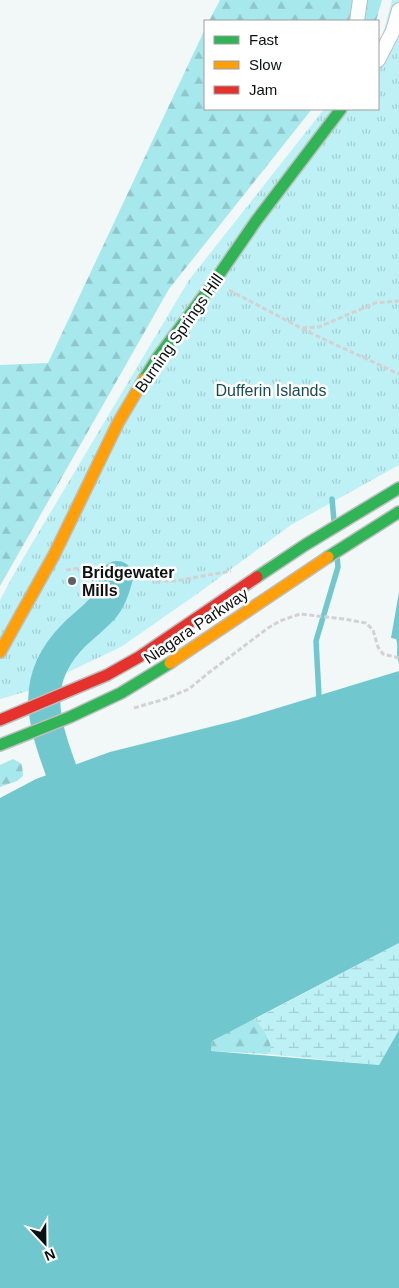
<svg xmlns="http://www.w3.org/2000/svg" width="399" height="1288" viewBox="0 0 399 1288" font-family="Arial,sans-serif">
<defs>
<pattern id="forest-firs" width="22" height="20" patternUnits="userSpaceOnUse" patternTransform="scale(1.25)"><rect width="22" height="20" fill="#a7e8ed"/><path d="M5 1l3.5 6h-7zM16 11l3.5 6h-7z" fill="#8fc6ca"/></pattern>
<pattern id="wetland-marsh" width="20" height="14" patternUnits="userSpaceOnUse" patternTransform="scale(1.25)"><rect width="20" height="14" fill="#bef1f5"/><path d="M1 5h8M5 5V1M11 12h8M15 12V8" fill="none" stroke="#a2ced1"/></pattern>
<pattern id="park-tufts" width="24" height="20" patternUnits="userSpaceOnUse" patternTransform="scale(1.25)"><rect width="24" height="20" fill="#bef1f5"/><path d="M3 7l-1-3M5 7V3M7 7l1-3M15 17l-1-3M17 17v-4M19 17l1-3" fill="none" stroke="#a2ced1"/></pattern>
</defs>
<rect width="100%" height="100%" fill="#f2f7f7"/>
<path fill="url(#forest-firs)" d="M220,0H382L376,21H209Z
M205,29V109H312L169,289L0,586V365L48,363Z
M13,759L22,764L23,776L17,781L0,787V765Z
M254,1018C261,1025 273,1041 271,1052L267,1054L211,1051L212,1041Z"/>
<path fill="url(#wetland-marsh)" d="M399,943V1030L379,1065L267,1054L271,1052C273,1041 261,1027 255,1019Z"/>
<path fill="url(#park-tufts)" d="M392,0H399V465L291,525L197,594L121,647L28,691L0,699V600L15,572L189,280L324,109H378V41L383,34Z"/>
<path fill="#71c7ce" d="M399,592V663C395,655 399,646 396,639L391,638Z
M399,671V943L212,1041L211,1051L379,1065L399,1030V1288H0V798L36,779L110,752L238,720Z"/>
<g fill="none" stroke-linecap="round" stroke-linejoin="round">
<path stroke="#71c7ce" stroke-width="5.5" d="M332,499L334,521
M319,697L316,641L338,567L337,556"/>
<path stroke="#71c7ce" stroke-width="32" d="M61,770C42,718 31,678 74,635C86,623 102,613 109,599C113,592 115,584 117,577"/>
<g stroke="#bbbfbf" stroke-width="16">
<path id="street" d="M357,21L360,0
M378,60L393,31L399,10"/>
</g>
<g stroke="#bbbfbf" stroke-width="14">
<path id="fast" d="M144,379L158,357L214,282L256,221L341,109
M328,557L399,512
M257,577L305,545L399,488
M0,745L70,717L121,693L170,663"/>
</g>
<g stroke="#bbbfbf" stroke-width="14">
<path id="slow" d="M0,652L54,555L118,423L144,379
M170,663L328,557"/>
</g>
<g stroke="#bbbfbf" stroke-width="14">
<path id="jam" d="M0,720L107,675L139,657L257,577"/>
</g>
<path stroke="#d2d2d2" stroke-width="3" stroke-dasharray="5 2.5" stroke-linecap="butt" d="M229,290L301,328L319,327L375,303L399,301
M302,329L399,374
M66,570L80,568
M156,581H175L231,571
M134,708L165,699L189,689L207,674L268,628L280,621L300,614L344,619L366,623L373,630L378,647L383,654L399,658"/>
<use href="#street" stroke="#fdfefe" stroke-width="14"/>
<use href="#fast" stroke="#30b455" stroke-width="11"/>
<use href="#slow" stroke="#ff9f0a" stroke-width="11"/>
<use href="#jam" stroke="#e5322d" stroke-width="11"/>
</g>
<circle fill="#5d6161" stroke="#fff" stroke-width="2" cx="72" cy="581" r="5"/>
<g text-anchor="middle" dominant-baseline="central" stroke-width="5" stroke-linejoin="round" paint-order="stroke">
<g font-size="16" fill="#0d1010" stroke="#fff">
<text transform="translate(179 333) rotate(-55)">Burning Springs Hill</text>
<text transform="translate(196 626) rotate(-34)">Niagara Parkway</text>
</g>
<g font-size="16" fill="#194c50" stroke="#fff">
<text x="271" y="390">Dufferin Islands</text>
</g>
<g font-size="16" font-weight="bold" fill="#0d1010" stroke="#fff" text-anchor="start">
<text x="82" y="572">Bridgewater<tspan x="82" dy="18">Mills</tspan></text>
</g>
</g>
<rect x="204" y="20" width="175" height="90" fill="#ffffff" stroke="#9e9f9f"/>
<rect x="214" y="36" width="25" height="8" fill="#30b455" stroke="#9e9f9f"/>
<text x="249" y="45" font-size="15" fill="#0d1010">Fast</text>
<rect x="214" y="61" width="25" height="8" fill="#ff9f0a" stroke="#9e9f9f"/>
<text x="249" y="70" font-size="15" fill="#0d1010">Slow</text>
<rect x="214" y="86" width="25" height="8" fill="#e5322d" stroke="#9e9f9f"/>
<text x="249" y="95" font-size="15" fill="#0d1010">Jam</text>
<g transform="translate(45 1243) rotate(158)" stroke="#ffffff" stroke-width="4" paint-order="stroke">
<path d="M0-4L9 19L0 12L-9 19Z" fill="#0d1010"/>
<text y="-8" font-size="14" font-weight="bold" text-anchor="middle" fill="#0d1010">N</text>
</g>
</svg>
